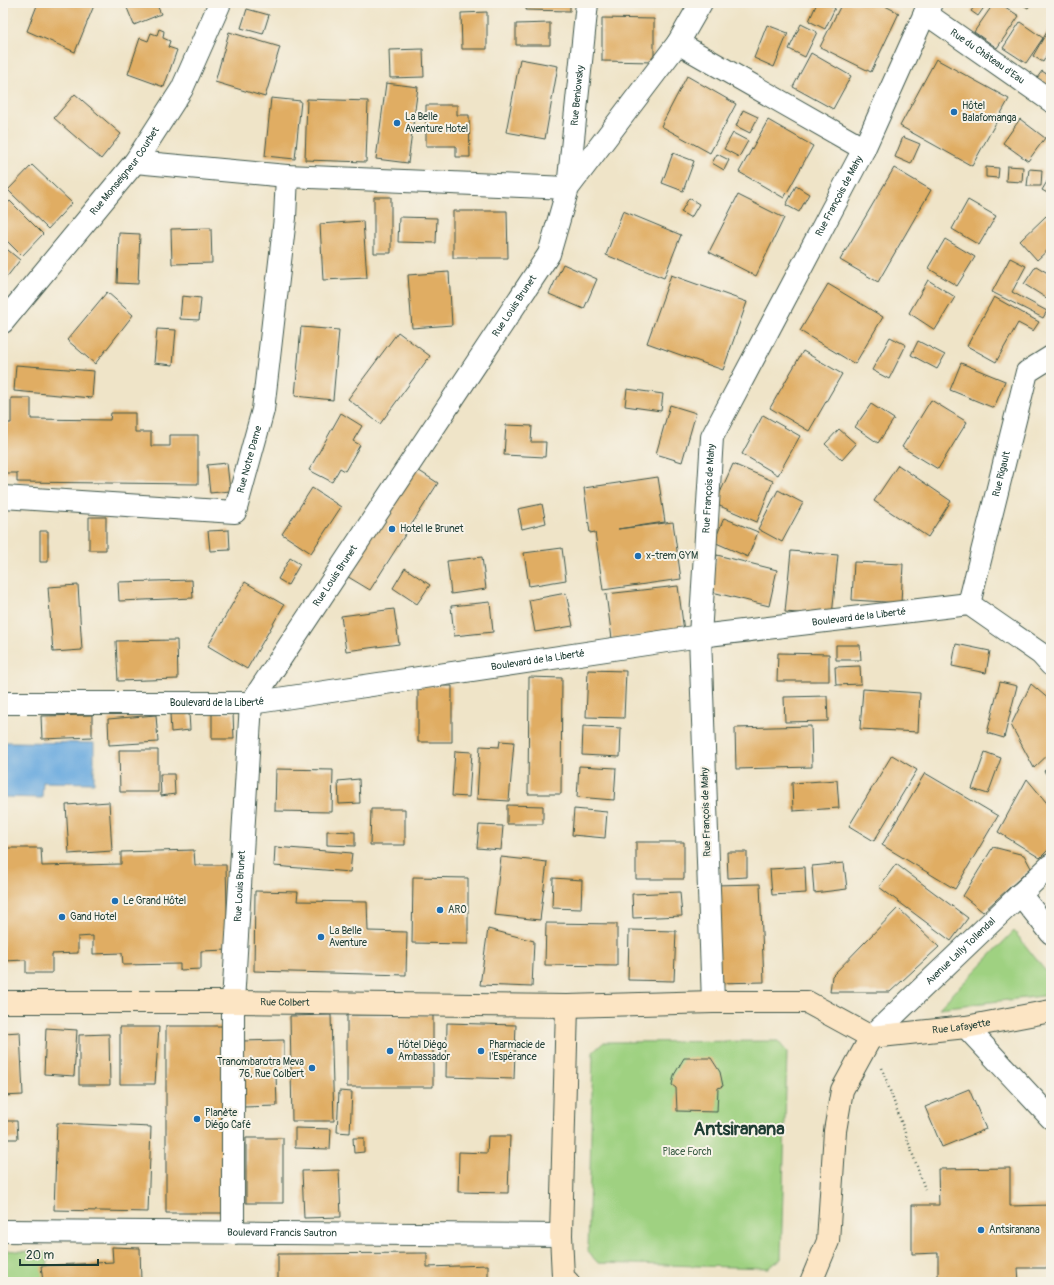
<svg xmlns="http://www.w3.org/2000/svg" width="1054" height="1285" viewBox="0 0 1054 1285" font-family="Pangolin,sans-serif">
<rect width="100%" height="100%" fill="#f7f3e8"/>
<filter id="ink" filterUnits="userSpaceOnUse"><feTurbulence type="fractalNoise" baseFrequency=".025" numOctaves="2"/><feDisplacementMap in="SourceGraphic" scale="8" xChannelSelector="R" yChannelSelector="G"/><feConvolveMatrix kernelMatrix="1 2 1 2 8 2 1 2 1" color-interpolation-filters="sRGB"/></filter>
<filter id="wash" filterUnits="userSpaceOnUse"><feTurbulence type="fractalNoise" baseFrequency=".012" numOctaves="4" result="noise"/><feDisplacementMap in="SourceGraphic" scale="16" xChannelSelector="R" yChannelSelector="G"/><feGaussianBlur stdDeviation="0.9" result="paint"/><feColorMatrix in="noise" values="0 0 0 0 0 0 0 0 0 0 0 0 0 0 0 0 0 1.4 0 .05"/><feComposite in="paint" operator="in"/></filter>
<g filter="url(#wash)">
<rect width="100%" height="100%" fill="#efe4c8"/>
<path fill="#9fd181" stroke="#5f875a" d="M1014,931L1051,978V995L939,1008Z
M778,1041L787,1052L781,1259L768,1268L598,1263L588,1252L593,1052L604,1042Z
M3,1250L48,1253L47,1282H3Z"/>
<path fill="#6cabdf" stroke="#46748a" d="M5,742L94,743V783L43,782L42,798L4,797Z"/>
<g id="blocks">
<path fill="#e0ad64" d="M38,3H95L75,52L27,31Z
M125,3H156L161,14L134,25Z
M527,3H570V11L526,10Z
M817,3H825L835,8L825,29L809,21Z
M842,3H879L899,13L871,72L820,47Z
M977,3H987L978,16L971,11Z
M994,3H999L1019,16L997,48L974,32Z
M1020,3H1031L1028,8Z
M247,9L269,15L263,34L241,28Z
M487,12V49H462L461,13Z
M602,18L654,19V62L602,61Z
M1020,22L1043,38L1026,63L1003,48Z
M550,23V45H516V24Z
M801,24L817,32L805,57L789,49Z
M767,25L788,33L774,67L754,58Z
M1051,25V47L1043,62L1033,56Z
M159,29L164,31L163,38L170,41L168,47L177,50L164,87L128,74L140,38L148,41L151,33L157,35Z
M229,32L280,47L265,97L215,82Z
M423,49L424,77L390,78L389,50Z
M811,53L851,76L833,109L793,87Z
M520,59L558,66L545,139L506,132Z
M936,59L1009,99L972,166L900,126Z
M1042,71L1051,77V88L1037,78Z
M687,76L736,104L710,153L661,126Z
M386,83L418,87L408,163L376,159Z
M75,94L121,134L101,159L54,118Z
M271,98L301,101L295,159L265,156Z
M307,99L368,101L366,162L305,160Z
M426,105H457V115H469L470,157H456V146H426Z
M743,110L758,117L750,133L736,126Z
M1020,119L1045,138L1028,161L1003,143Z
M768,120L813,146L784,198L739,172Z
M3,125L8,130L3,137Z
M733,133L748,141L739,157L724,149Z
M903,137L920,144L911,164L895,157Z
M673,153L694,161L683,191L662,183Z
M717,154L729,160L724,170L712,163Z
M32,165L72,203L48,229L8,190Z
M1007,166L1023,167L1022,182L1006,181Z
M986,167L999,168L998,178L986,177Z
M894,168L931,190L878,282L840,260Z
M1029,169L1042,170L1041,186H1027Z
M1051,175V195L1042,190Z
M796,186L809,194L799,212L786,205Z
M738,195L784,218L756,276L709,252Z
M374,197H391V253H374Z
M689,198L699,204L691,218L681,212Z
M968,200L996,216L979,245L952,229Z
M10,201L43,234L22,256L3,237V208Z
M453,211H507L508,258H453Z
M623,211L681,235L664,278L606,255Z
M1046,216L1051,220V247L1037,260L1020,241Z
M399,217L437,218L436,243L398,242Z
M363,221L367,278L323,280L320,224Z
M211,228L212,263L172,264L171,229Z
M119,233L140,234L138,284L117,283Z
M945,239L975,257L957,286L928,268Z
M3,246L20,260L3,282Z
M1010,258L1026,266L1012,292L1047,311L1043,318L992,292Z
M563,264L597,279L584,309L549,294Z
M1036,266L1051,275V301L1024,284Z
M449,272L452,325L412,328L408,275Z
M671,275L747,302L723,370L647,343Z
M928,280L955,297L935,330L909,313Z
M828,284L883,317L855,364L800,331Z
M107,292L133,315L95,364L67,340Z
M182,296L201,298L199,320L180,319Z
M994,297L1039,322L1033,331L1018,323L996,362L967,346Z
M301,327L339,330L333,400L295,396Z
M157,329L176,330L173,365L154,363Z
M398,332L430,356L380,424L348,399Z
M890,337L906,345L889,379L872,370Z
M918,341L945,355L937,369L911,355Z
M803,351L842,374L809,431L770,408Z
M961,363L1005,381L994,408L950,390Z
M16,365L94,371L92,398L14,391Z
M627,389L663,394L661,411L625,406Z
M11,398H31V419L110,420L111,413H135V432H151V446H170V435H198V484L17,482V473H3V423H11Z
M931,400L967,422L938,469L902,447Z
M871,404L894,419L878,443L855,427Z
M670,405L696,413L682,462L656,454Z
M341,413L362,426L353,441L360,445L345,471L340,468L332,482L309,470Z
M763,415L800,436L778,475L742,454Z
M506,425L532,426L531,442H546L545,457L504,455Z
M839,429L856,444L842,460L825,444Z
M227,463L230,491L210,493L207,465Z
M733,464L773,481L757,522L715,504Z
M898,465L951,501L928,537L874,501Z
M413,467L438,483L370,590L345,575Z
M658,477L665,522L618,529L673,522L681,579L603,590L595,532L590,533L584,488Z
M312,488L341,507L311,553L282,534Z
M778,490L803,503L782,542L758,529Z
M542,504L546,523L522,529L518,509Z
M89,517H106V550H89Z
M724,518L758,532L748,557L714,542Z
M229,530L230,550L210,551L208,531Z
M40,531H48V562H40Z
M562,548L566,580L529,586L524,553Z
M791,551L838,555L832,616L785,612Z
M717,555L777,570L769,606L708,591Z
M482,557L486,589L451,594L447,561Z
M290,558L300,564L288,585L278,579Z
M854,562L903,564L901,603L852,600Z
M405,568L430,585L417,604L393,588Z
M192,580L193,598L119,601L118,582Z
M245,582L284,605L247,669L208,646Z
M78,585L82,650L53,652L48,587Z
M678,586L684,631L612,639L606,594Z
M566,593L573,626L535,632L529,600Z
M490,602L493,632L454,636L451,606Z
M394,609L399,644L346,651L341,616Z
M3,617H5V651H3Z
M177,640L178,679L118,681L116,641Z
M956,644L990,651L986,673L952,666Z
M836,645H860L861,660H836Z
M778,653L829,654V681H777Z
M860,666L861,684L836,685L835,667Z
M588,670L626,671L624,718L586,717Z
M529,677L562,678L561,794H528Z
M1000,682L1017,686L1004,738L987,733Z
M1031,684L1051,701V752L1034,768L1011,725Z
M418,686H452V742H418Z
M863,689L920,693L918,732L860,729Z
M827,696L828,721L785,722L784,697Z
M189,713L190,730L171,732L170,714Z
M212,713H233L234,739H212Z
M92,715V737L42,739L41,716Z
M156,715L158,742L109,745L108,719Z
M583,726L621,728L620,757L582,755Z
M811,726L812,767L736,769L735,728Z
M500,741L514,742L509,801L477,799L480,746L499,747Z
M119,750H158V792H120Z
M455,751L472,752L469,797L452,796Z
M985,752L1001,758L988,794L972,789Z
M892,755L917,770L874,841L849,826Z
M579,766L616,768L614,800L577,797Z
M1051,766V781L1044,771Z
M276,769L333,770L332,812L275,811Z
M925,773L998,816L955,889L882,845Z
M160,774H174L175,794L161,796Z
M359,779L360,803L339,804L338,781Z
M1027,779L1051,808V847L1040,858L998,832Z
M837,780L839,808L793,811L792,783Z
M109,802L112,851L69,854L66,805Z
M507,805L543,806V824H507Z
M371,809H405V845H370Z
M574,809L607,812L605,838L572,835Z
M479,825L503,826L501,850L477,848Z
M327,831L355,832V846L327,845Z
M636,842H684V879H636Z
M275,847L352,853L350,872L274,866Z
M993,847L1024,855L1031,868L983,912L963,896Z
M3,848H41L42,866L121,864V852L194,850L195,865H226L228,950L201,951V969L180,970V964L123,965L122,953L93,954V936L78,937V953L52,954V973H26V960L3,961Z
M727,852H747V877L728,878Z
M501,857L547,862L540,920L494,915Z
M844,863L847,889L814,893L812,866Z
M896,864L968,918L951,941L879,887Z
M805,867L806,893L772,895L770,869Z
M413,877L468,878V944L412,943Z
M553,878L582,880L581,909L552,908Z
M760,884L764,982L716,983L714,885Z
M255,891L298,892L297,901L367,902L368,931L407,932L406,975L254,971Z
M680,892L682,916L633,918L632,894Z
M898,908L939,947L890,992H830L832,976Z
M546,923L617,924V966L545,965Z
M488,929L534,941L532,987L480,985Z
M629,930L676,931L674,981L628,980Z
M331,1015L334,1121H292L290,1016Z
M347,1015H433V1087H347Z
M447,1023L516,1025L514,1079L446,1077Z
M166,1026H228V1213H166Z
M120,1027H159L155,1084H120Z
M46,1028L77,1030L74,1076L44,1074Z
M20,1032L23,1095L3,1096V1033Z
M109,1034L110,1085H79V1035Z
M284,1040V1074H276L277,1106L243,1107L241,1041Z
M684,1058H711L720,1072L723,1086L718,1088L717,1112L677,1111L676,1088L672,1085L674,1075Z
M969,1089L986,1129L942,1147L925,1107Z
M339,1091L352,1092L350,1133L337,1132Z
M3,1121H17L18,1139H3Z
M57,1123L151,1127L148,1212L54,1210Z
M295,1128L331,1129L330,1149L295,1148Z
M488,1136H510L508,1193L458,1192L459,1152L487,1153Z
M246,1138H283V1203H246Z
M353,1138H364V1152L354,1153Z
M1010,1168V1206L1051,1205V1268H1018L1019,1282H938V1253L912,1254V1205H939L938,1169Z
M339,1170L341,1217L304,1218L302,1171Z
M112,1247L140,1248L141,1282H43L41,1266L113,1262Z
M427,1253V1267L488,1265V1282H278V1254Z"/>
</g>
</g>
<g filter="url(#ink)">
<use href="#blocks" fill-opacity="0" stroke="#3e564a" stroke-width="1"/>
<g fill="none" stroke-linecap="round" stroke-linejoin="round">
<g stroke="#3e564a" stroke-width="24">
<g id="minor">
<path id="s1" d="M925,13L1051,101"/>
<path d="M678,43L864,149"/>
<path id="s2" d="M135,162L287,176L568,188L587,3"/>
<path id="s3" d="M3,322L135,162L182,89L220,3"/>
<path id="s4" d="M3,497L235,512L263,410L285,218L287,176"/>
<path id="s5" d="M969,604L1027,372L1051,357"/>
<path id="s6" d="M3,703H251L700,636L969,604L1041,654L1051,665"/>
<path d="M1020,894L1051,933"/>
<path id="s7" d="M713,1002L700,636L712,437L864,149L925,13L931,3"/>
<path d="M966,1027L1051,1118"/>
<path id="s8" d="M871,1037L1051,865"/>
<path id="s9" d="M3,1231L561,1235"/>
<path id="s10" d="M233,1233V1002L251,703L549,254L568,188L678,43L701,3"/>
</g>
</g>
<g stroke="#3e564a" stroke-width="24">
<g id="secondary">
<path id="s11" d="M3,1002H233L567,1006L713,1002H807L871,1037"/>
<path d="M567,1006L561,1235L563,1277L568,1282"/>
<path id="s12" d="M871,1037L966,1027L1051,1011"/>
<path d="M811,1282L828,1241L835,1131L842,1090L871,1037"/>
</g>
</g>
<path stroke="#3e564a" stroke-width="2.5" stroke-dasharray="1 3" stroke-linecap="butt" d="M882,1068L925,1189"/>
<use href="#minor" stroke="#fff" stroke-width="22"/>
<use href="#secondary" stroke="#fce5c4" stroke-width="22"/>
</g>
</g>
<g fill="#1f6fb2" stroke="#f7f3e8" stroke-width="1.5">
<circle cx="954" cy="112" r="4"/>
<circle cx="397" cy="123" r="4"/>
<circle cx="392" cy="529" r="4"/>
<circle cx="638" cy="556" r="4"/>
<circle cx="115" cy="901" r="4"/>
<circle cx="440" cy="910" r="4"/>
<circle cx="62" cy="917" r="4"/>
<circle cx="321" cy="937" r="4"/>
<circle cx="390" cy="1051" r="4"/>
<circle cx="481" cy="1051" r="4"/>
<circle cx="312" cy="1068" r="4"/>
<circle cx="197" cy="1119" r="4"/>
<circle cx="981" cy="1230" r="4"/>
</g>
<g text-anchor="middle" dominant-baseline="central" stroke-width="4" stroke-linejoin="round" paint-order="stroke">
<g font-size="10" fill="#1f3d34" stroke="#f7f3e8">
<text stroke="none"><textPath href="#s1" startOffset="76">Rue du Château d'Eau</textPath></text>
<text stroke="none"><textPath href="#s2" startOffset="527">Rue Beniowsky</textPath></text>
<text stroke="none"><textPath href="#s3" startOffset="194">Rue Monseigneur Courbet</textPath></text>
<text stroke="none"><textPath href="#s7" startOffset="838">Rue François de Mahy</textPath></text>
<text stroke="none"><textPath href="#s10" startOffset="1007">Rue Louis Brunet</textPath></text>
<text stroke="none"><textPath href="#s4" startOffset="287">Rue Notre Dame</textPath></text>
<text stroke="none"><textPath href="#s5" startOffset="134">Rue Rigault</textPath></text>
<text stroke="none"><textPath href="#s7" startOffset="514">Rue François de Mahy</textPath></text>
<text stroke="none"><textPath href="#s10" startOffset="683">Rue Louis Brunet</textPath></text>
<text stroke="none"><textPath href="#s6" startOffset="862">Boulevard de la Liberté</textPath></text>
<text stroke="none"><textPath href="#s6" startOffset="538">Boulevard de la Liberté</textPath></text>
<text stroke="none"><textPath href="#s6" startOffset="214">Boulevard de la Liberté</textPath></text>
<text transform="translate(706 812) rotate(-92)">Rue François de Mahy</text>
<text stroke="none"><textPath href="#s10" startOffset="347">Rue Louis Brunet</textPath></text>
<text stroke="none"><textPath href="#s8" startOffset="124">Avenue Lally Tollendal</textPath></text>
<text stroke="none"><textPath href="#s11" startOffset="282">Rue Colbert</textPath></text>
<text stroke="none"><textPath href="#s12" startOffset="91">Rue Lafayette</textPath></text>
<text stroke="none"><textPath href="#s9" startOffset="279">Boulevard Francis Sautron</textPath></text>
</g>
<g font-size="10" fill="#1f3d34" stroke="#f7f3e8" text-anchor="start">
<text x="962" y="106">Hôtel<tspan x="962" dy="12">Balafomanga</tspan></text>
<text x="405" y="117">La Belle<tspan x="405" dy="12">Aventure Hotel</tspan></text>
<text x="400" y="529">Hotel le Brunet</text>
<text x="646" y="556">x-trem GYM</text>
<text x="123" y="901">Le Grand Hôtel</text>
<text x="448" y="910">ARO</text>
<text x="70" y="917">Gand Hotel</text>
<text x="329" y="931">La Belle<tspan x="329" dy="12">Aventure</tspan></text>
<text x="398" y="1045">Hôtel Diégo<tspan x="398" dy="12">Ambassador</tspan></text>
<text x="489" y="1045">Pharmacie de<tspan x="489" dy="12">l'Espérance</tspan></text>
<text x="304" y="1062" text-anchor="end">Tranombarotra Meva<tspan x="304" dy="12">76, Rue Colbert</tspan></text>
<text x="205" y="1113">Planète<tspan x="205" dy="12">Diégo Café</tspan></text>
<text x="989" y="1230">Antsiranana</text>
</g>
<g font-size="10" fill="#395b43" stroke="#f7f3e8">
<text x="687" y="1152">Place Forch</text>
</g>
<g font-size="18" font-weight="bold" fill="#1f3d34" stroke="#f7f3e8">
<text x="739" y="1129">Antsiranana</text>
</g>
</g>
<rect width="1054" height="1285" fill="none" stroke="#f7f3e8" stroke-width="16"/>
<path d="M20 1259v6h78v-6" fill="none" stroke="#1f3d34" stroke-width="2"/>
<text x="26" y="1259" font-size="12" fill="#1f3d34" stroke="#f7f3e8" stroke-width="3" paint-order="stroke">20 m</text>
</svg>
